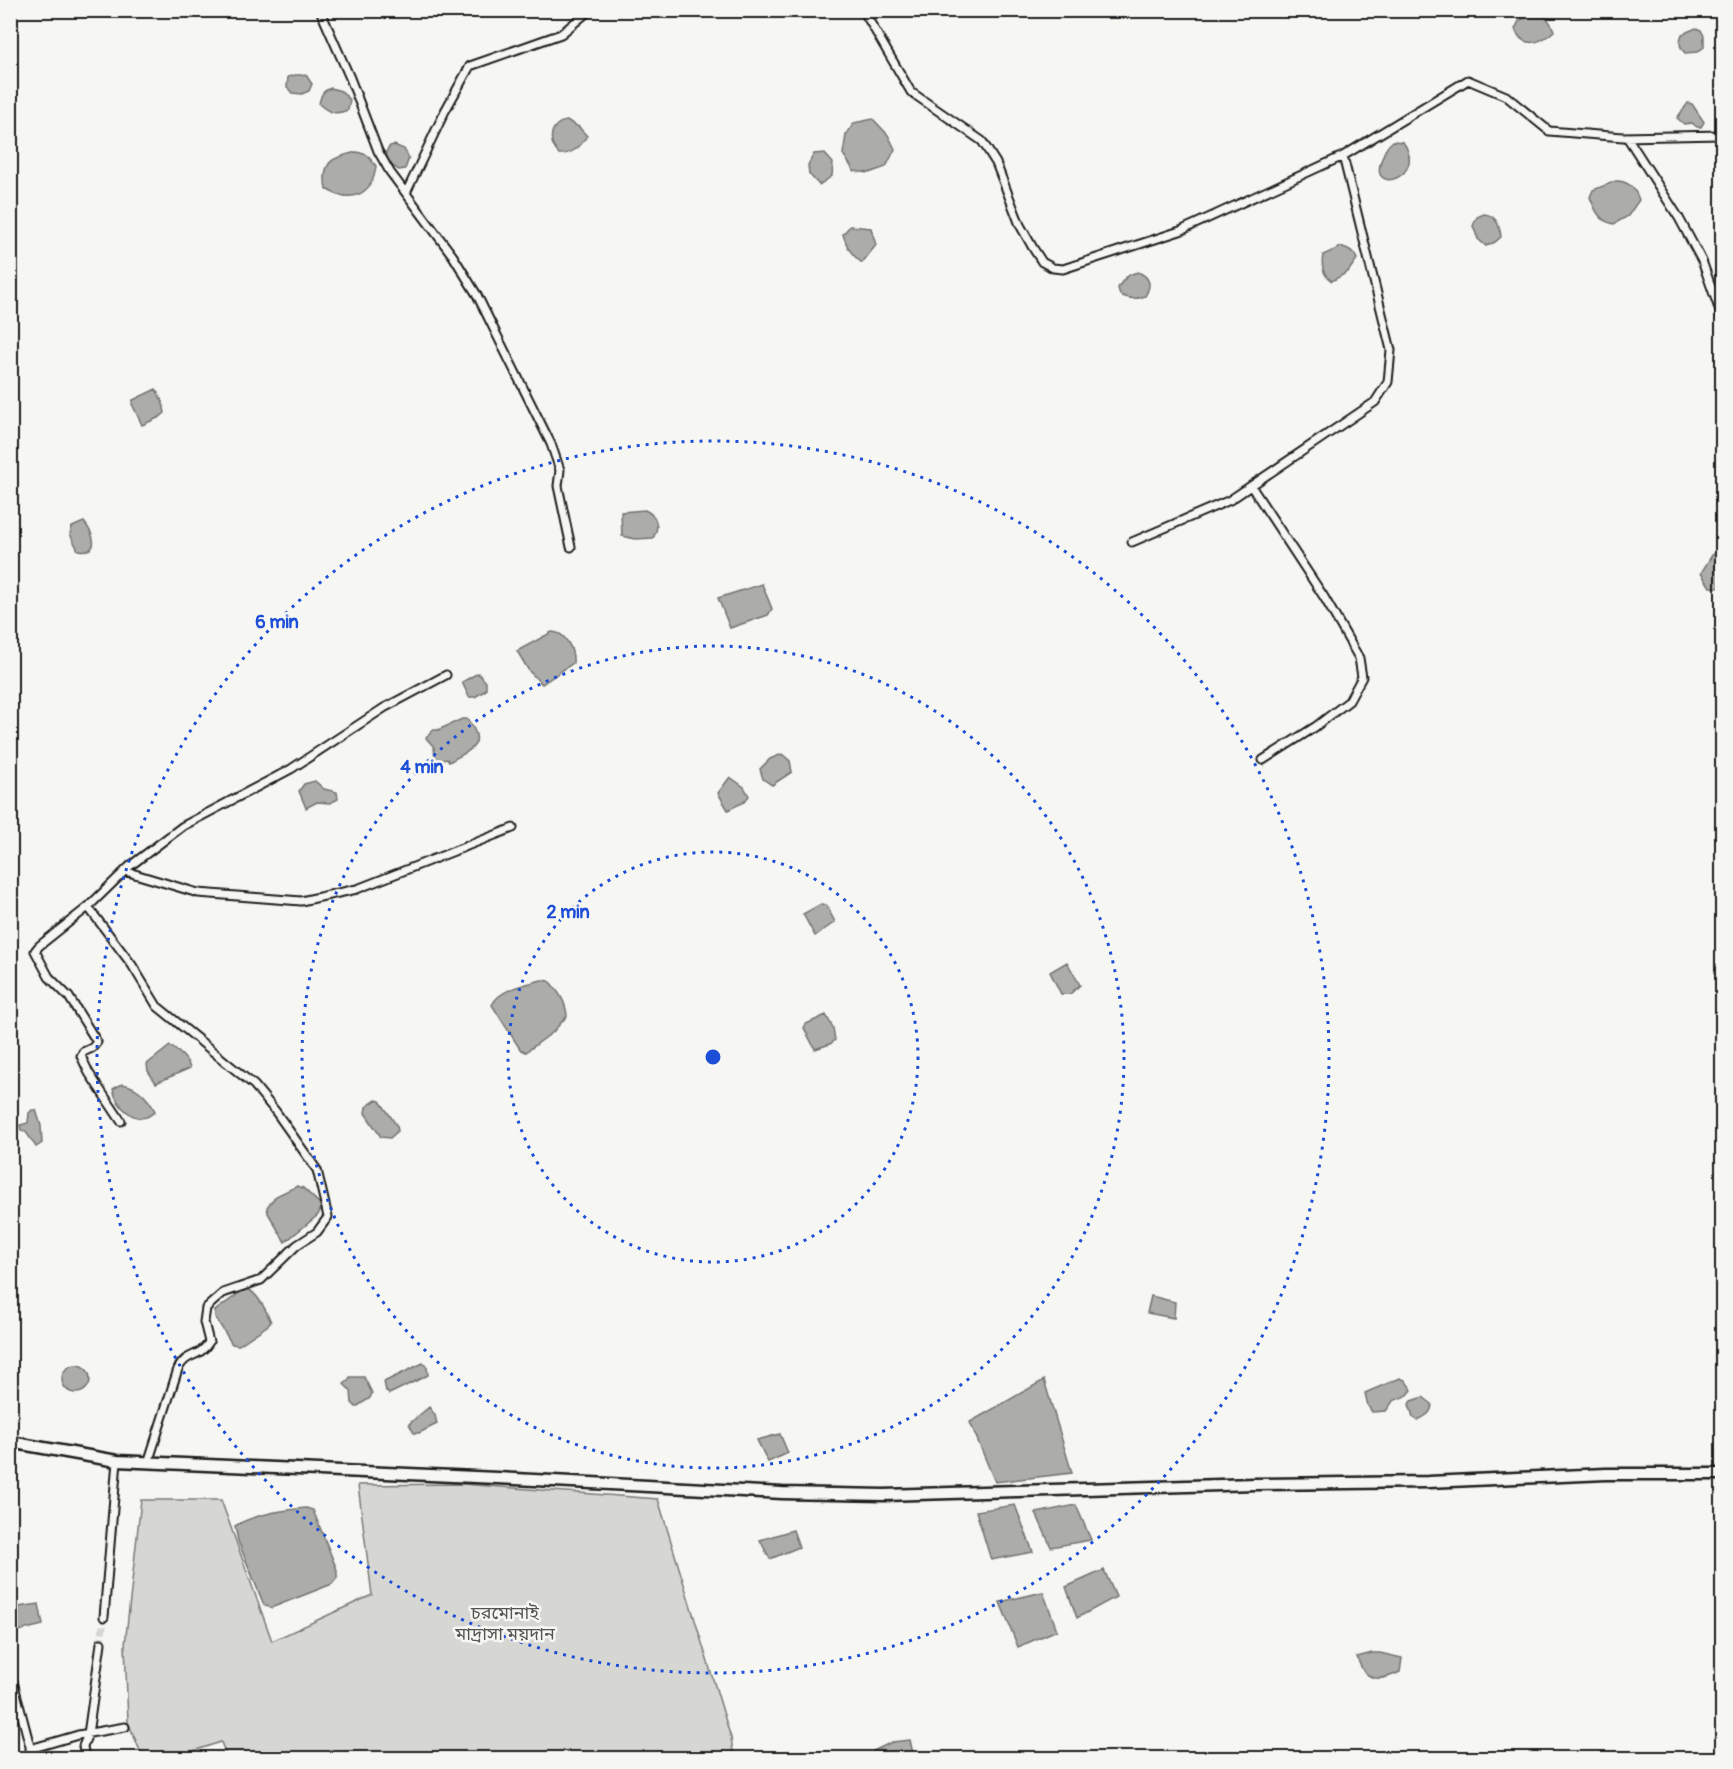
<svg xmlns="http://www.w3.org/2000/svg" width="1733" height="1769" viewBox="0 0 1733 1769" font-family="Pangolin,'Noto Sans Bengali',sans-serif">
<rect width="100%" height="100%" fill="#f6f6f2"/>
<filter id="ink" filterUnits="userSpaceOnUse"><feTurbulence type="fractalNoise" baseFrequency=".0167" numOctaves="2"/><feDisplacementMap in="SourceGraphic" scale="12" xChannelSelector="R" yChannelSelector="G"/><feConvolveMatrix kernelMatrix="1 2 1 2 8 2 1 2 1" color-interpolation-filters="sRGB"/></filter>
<g filter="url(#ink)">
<path fill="#d6d6d2" stroke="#797977" stroke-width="1.5" d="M462,1484L658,1499L731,1738L734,1758H227L221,1742L171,1758H143L128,1722L125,1645L141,1500H221L272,1641L372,1595L358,1485Z"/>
<path fill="#acaca9" stroke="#727271" stroke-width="1.5" d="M1533,13C1544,13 1551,21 1554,31C1541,43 1523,50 1515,29L1519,21Z
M1696,28L1701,30L1704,36V47L1697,52L1685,53C1679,47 1679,42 1682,34Z
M295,75H306L312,84L309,91L302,94L292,93L287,87L288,77Z
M331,88L341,91L350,100L348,110C335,115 329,113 319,104C321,95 322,91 331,88Z
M1688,103L1692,104L1704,122L1701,127H1697L1692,123L1684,124L1677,118Z
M873,119L888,135L895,149L886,167L869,173L854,171L843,154L846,135L854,123Z
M568,121L579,127L587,136C580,147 572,155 559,154C547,143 549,122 568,121Z
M1393,141L1403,142C1428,177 1369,196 1381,161C1384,152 1386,147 1393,141Z
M394,145L404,149L409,158L405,169L399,170L389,164L386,152L390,146Z
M357,152L367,155L376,166C373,195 351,204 326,189C321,161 333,157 357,152Z
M824,153L833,163L832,176L819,185L809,174L808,165L814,154Z
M1616,181C1629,181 1635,188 1639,200L1628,216L1614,224C1599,221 1595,210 1590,197L1593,190Z
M1484,214C1496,215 1500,226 1501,237L1495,242L1486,246L1478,239L1473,226L1477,217Z
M850,226L871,228L876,245L862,263C851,254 847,248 843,234Z
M1341,247C1349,248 1354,251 1357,259L1348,272L1332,281C1323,276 1321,265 1323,255Z
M1138,272C1150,277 1152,285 1145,296C1136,300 1130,299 1120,295L1118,288C1123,279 1128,274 1138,272Z
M156,389L163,403L165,413L160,417L142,425L132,404L133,400Z
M645,510C657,516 660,527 653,538L635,539L622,536L621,512Z
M84,522C93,533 102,554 78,550L70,534L72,527Z
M1722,549V588L1710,587L1701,573L1712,555Z
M762,584L772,609L768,615L730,628L718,598Z
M552,632C566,632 574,650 573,663L542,684L529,671L517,651Z
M478,673L486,682V690L475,697H469L462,682Z
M462,719H467C489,746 469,750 449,762L447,759L438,761L435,759L434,747L426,738L433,730H438Z
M782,754L790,761L792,772L772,785L763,779L760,769L770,759Z
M730,777L744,787L749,796L744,802L728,810L718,793Z
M315,781L324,789L337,792L338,799L330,803L317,802L306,808L299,791L304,784Z
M821,904L826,905L835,922L815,936L803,914Z
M1067,962L1080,985L1070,994H1061L1050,972Z
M542,980L549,981C559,992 566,1002 567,1016L553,1032L526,1052L520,1049L492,1005C499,989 527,984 542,980Z
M826,1015L833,1028L835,1040L830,1044L815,1049L804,1028L806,1024Z
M170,1046C179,1052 187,1058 190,1068L156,1083L148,1071L147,1064Z
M122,1084C137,1086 148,1098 155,1111C139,1129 116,1107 113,1089Z
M376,1100L380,1101L397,1126L398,1131L390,1138L381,1137L365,1113L366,1107Z
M32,1110H36L41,1126L42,1143L36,1147L26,1132L21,1130L20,1125L28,1123L29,1113Z
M297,1186L303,1188L322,1206L318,1215L285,1242L268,1213L267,1207L276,1196Z
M246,1288C258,1293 266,1310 271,1322L267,1326L239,1345L232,1344L215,1317V1311Z
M1151,1296L1175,1302L1174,1318L1147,1313Z
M423,1363L427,1367L428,1375L389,1394L386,1391L384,1382Z
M62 1379a14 14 0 1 1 28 0a14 14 0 1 1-28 0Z
M350,1377H364L372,1393L370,1398L356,1407L352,1403L351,1391L344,1384L348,1381Z
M1400,1378L1405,1380L1412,1390L1408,1395L1393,1401L1386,1411L1372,1412L1368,1406L1365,1393Z
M1044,1380L1072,1473L995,1482L970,1422Z
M1423,1397L1432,1404C1432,1413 1425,1417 1417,1420L1413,1417L1409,1404L1411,1401Z
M429,1407L435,1415L437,1424L419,1433H414L409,1424Z
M780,1434L788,1453L768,1462L757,1440Z
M1015,1505L1033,1552L991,1560L976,1511Z
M1076,1505L1091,1540L1051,1547L1036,1513Z
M306,1508L313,1510L337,1570V1578L332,1584L271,1608L264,1605L238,1541L235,1526C254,1514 283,1510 306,1508Z
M793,1530L799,1547L770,1559L760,1540Z
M1104,1570L1116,1597L1077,1618L1066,1587Z
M1043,1592L1057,1630L1018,1647L1000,1602Z
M39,1604L43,1625L14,1632L11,1608Z
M1372,1653H1380L1402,1658L1400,1672C1379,1682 1365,1682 1357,1657Z
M910,1740L914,1758H876L873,1751L892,1742Z"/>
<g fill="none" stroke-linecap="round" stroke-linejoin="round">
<path stroke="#d5d5d2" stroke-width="7" stroke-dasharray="7 3.5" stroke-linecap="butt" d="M101,1643L104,1617"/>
<g stroke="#1c1c1c" stroke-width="11">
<path id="street" d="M320,10L350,78L378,151L390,172L453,256L477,295L551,444L560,470L558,486L571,547
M863,10L911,92L982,141L996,163L1020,225L1033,248L1042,262L1053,268L1063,269L1180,231L1343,156L1468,80L1506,96L1549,131L1623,137L1722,135
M1627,137L1679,218L1702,261L1717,303
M406,193L445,111L470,66L561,34L590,10
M1722,301L1717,303L1722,318
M1251,486L1324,597L1359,658L1362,677L1349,701L1315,727L1263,760
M1132,542L1230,500L1375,402L1388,382L1391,350L1343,156
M125,871L198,893L301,901L357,889L513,828
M88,907L132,965L157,1006L254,1085L276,1112L317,1170L328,1217L317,1232L297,1245L261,1280L223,1293L206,1308L204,1322L209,1342C199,1359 187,1351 178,1369L148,1463
M121,1121L89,1073L81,1056L83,1052L92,1048L97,1042L69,997L49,977L35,951L39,946L88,907L130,866L183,826L291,769L384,708L446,675
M104,1617L117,1461
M10,1670L33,1758
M30,1749L78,1735L125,1727
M85,1758L83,1746L88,1734L101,1643"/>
</g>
<g stroke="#1c1c1c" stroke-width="15">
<path id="secondary" d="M10,1442L117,1461L497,1478L782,1493L884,1495L1255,1484L1429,1482L1606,1474H1722"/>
</g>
<use href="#street" stroke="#f6f6f2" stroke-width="7"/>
<use href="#secondary" stroke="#f6f6f2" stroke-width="10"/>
</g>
</g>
<g fill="none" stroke="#1d4ed8" stroke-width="3" stroke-dasharray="3 6">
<circle cx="713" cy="1057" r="205"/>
<circle cx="713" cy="1057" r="411"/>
<circle cx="713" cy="1057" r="616"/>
</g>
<g text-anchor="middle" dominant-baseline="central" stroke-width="5" stroke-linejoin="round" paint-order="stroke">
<g font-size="18" fill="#545453" stroke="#f6f6f2">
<text x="505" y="1613">চরমোনাই<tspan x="505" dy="21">মাদ্রাসা ময়দান</tspan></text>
</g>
</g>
<circle cx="713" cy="1057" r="9" fill="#1d4ed8" stroke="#f6f6f2" stroke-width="3"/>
<g font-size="18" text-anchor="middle" font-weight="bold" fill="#1d4ed8" stroke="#f6f6f2" stroke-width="5" stroke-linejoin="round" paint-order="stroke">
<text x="277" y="628">6 min</text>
<text x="422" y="773">4 min</text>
<text x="568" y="918">2 min</text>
</g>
<rect width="1733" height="1769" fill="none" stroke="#f6f6f2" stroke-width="36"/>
<rect x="18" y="18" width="1697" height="1733" fill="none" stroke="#1c1c1c" stroke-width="2" filter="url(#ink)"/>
</svg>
